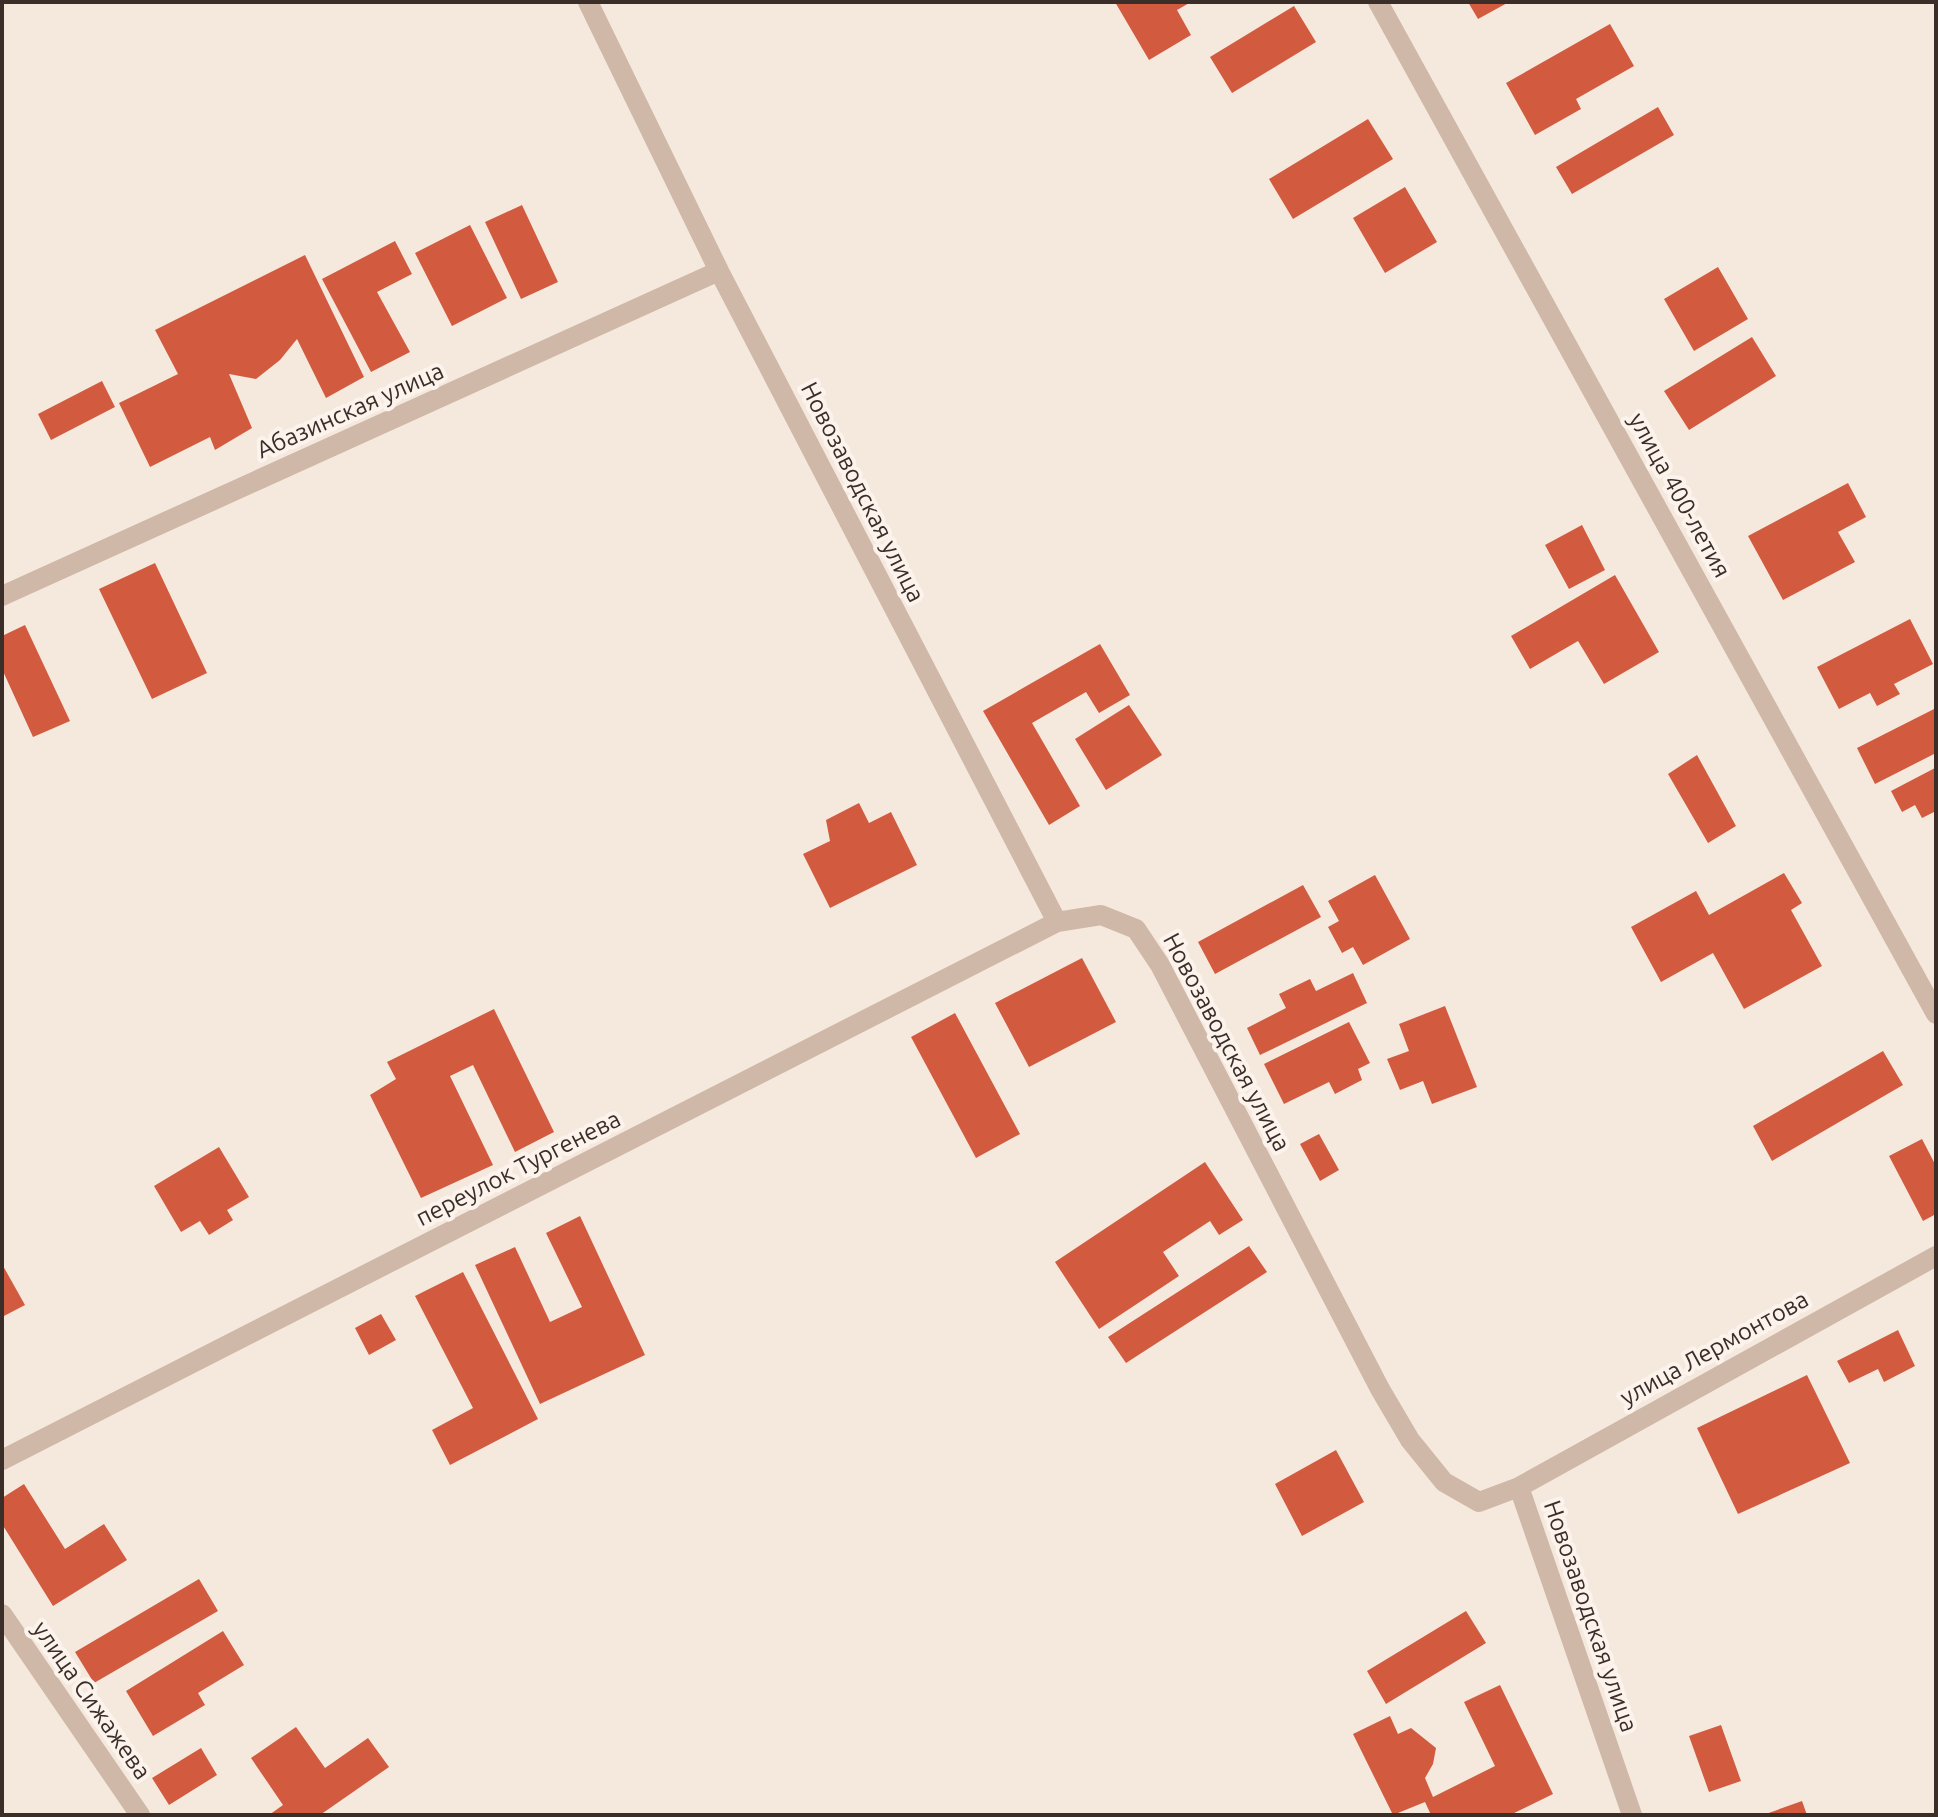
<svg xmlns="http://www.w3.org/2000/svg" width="1938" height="1817" viewBox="0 0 1938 1817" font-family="Ubuntu,sans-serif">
<rect width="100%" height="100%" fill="#f5e9de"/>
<path fill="#d25a3f" d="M1115,2H1191L1177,10L1191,35L1149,60Z
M1468,2H1509L1478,19Z
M1294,6L1316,42L1232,93L1210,57Z
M1610,24L1634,66L1576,99L1581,109L1535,135L1506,83Z
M1658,107L1674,135L1572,194L1556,167Z
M1368,119L1393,159L1293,219L1269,179Z
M1405,187L1437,242L1385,273L1353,218Z
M522,205L558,282L521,299L485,222Z
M470,225L507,298L452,326L415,253Z
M395,241L412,274L377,292L410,352L371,372L322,279Z
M305,255L364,377L326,398L297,339L280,360L256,379L229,374L252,428L215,450L210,437L150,467L119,403L178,374L155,330Z
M1718,267L1748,319L1694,351L1664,299Z
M1752,337L1776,376L1689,430L1664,391Z
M102,381L115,407L51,440L38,414Z
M1848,483L1866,517L1838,532L1855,562L1783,600L1748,536Z
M1582,525L1605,570L1569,589L1545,545Z
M155,563L207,673L152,699L99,589Z
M1615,575L1659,652L1604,684L1578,641L1530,669L1511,636Z
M1910,619L1933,664L1894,684L1900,694L1877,706L1870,693L1839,709L1817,667Z
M25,625L70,721L33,737L2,669V636Z
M1100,644L1130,695L1099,713L1086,692L1032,723L1080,806L1049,825L983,711Z
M1129,705L1162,755L1106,790L1075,739Z
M1936,708V753L1875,784L1857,748Z
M1697,755L1736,826L1708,843L1668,774Z
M1935,768L1936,811L1922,818L1915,805L1902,812L1891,791Z
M859,803L869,823L891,812L917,865L830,908L803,854L830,841L826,820Z
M1784,873L1802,903L1791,910L1822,966L1744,1009L1713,953L1661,982L1631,927L1696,891L1709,915Z
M1375,875L1410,939L1363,965L1353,947L1342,953L1328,927L1339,921L1328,901Z
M1303,885L1321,917L1215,974L1198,942Z
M1082,958L1116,1022L1029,1067L995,1003Z
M1353,973L1367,1003L1260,1055L1247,1028L1286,1008L1279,994L1310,979L1316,991Z
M1445,1006L1477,1087L1432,1104L1423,1081L1400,1090L1387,1059L1409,1051L1399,1024Z
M494,1009L554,1132L515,1152L473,1065L450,1076L493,1165L421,1198L370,1095L396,1079L387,1062Z
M955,1013L1020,1134L976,1158L911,1037Z
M1349,1022L1370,1063L1358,1069L1362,1080L1335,1094L1329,1082L1284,1104L1264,1064Z
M1883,1051L1903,1085L1772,1161L1753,1126Z
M1319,1134L1339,1170L1320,1181L1300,1144Z
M1922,1139L1936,1166V1214L1923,1221L1889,1156Z
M219,1147L249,1197L227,1210L233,1220L209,1235L200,1221L181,1232L154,1186Z
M1205,1162L1243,1220L1219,1235L1210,1221L1163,1252L1179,1276L1099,1329L1055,1262Z
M580,1216L645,1355L540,1404L475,1265L515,1247L550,1322L582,1307L546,1233Z
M1249,1246L1267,1272L1126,1363L1108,1337Z
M2,1264L25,1305L2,1317Z
M463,1272L538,1419L450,1465L432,1430L473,1408L415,1296Z
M381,1314L396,1340L369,1355L355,1328Z
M1898,1330L1915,1366L1884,1382L1878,1369L1849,1383L1837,1361Z
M1807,1375L1850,1463L1738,1514L1697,1428Z
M1336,1450L1364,1502L1302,1536L1275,1484Z
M24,1484L65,1549L104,1524L127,1560L53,1606L2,1524V1498Z
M199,1579L218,1611L94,1683L75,1652Z
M1466,1611L1486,1643L1386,1704L1367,1671Z
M223,1631L244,1665L198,1693L205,1705L153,1736L126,1691Z
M1500,1685L1553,1794L1510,1815H1431L1425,1802L1393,1815L1353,1734L1390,1716L1398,1734L1411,1728L1436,1748L1433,1764L1425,1778L1433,1797L1495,1766L1464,1702Z
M1721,1725L1741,1781L1709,1792L1689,1736Z
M296,1727L325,1768L368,1738L389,1767L320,1815H269L283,1805L251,1758Z
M201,1748L217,1775L169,1805L152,1778Z
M1802,1801L1807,1815H1763Z"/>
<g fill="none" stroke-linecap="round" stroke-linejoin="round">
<path stroke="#cfb8a8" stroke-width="20" d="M588,2L719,271L1057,922L1101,915L1136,929L1160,965L1380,1389L1410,1440L1444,1482L1479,1502L1519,1487L1632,1815
M1378,2L1936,1014
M2,596L719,271
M2,1460L1057,922
M1519,1487L1936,1256
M2,1614L140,1815"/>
</g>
<g text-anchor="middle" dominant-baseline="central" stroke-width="8" stroke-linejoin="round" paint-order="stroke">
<g font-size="24" fill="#3b2e29" stroke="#fcf3ec">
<text transform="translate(350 410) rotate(-24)">Абазинская улица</text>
<text transform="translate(863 492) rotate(63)">Новозаводская улица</text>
<text transform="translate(1680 495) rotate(61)">улица 400-летия</text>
<text transform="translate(1227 1042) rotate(62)">Новозаводская улица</text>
<text transform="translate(518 1168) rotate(-27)">переулок Тургенева</text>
<text transform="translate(1714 1348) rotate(-29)">улица Лермонтова</text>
<text transform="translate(1591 1616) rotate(71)">Новозаводская улица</text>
<text transform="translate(92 1700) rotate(55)">улица Сижажева</text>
</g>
</g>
<rect width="1938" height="1817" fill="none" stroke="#3b2e29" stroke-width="8"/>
</svg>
